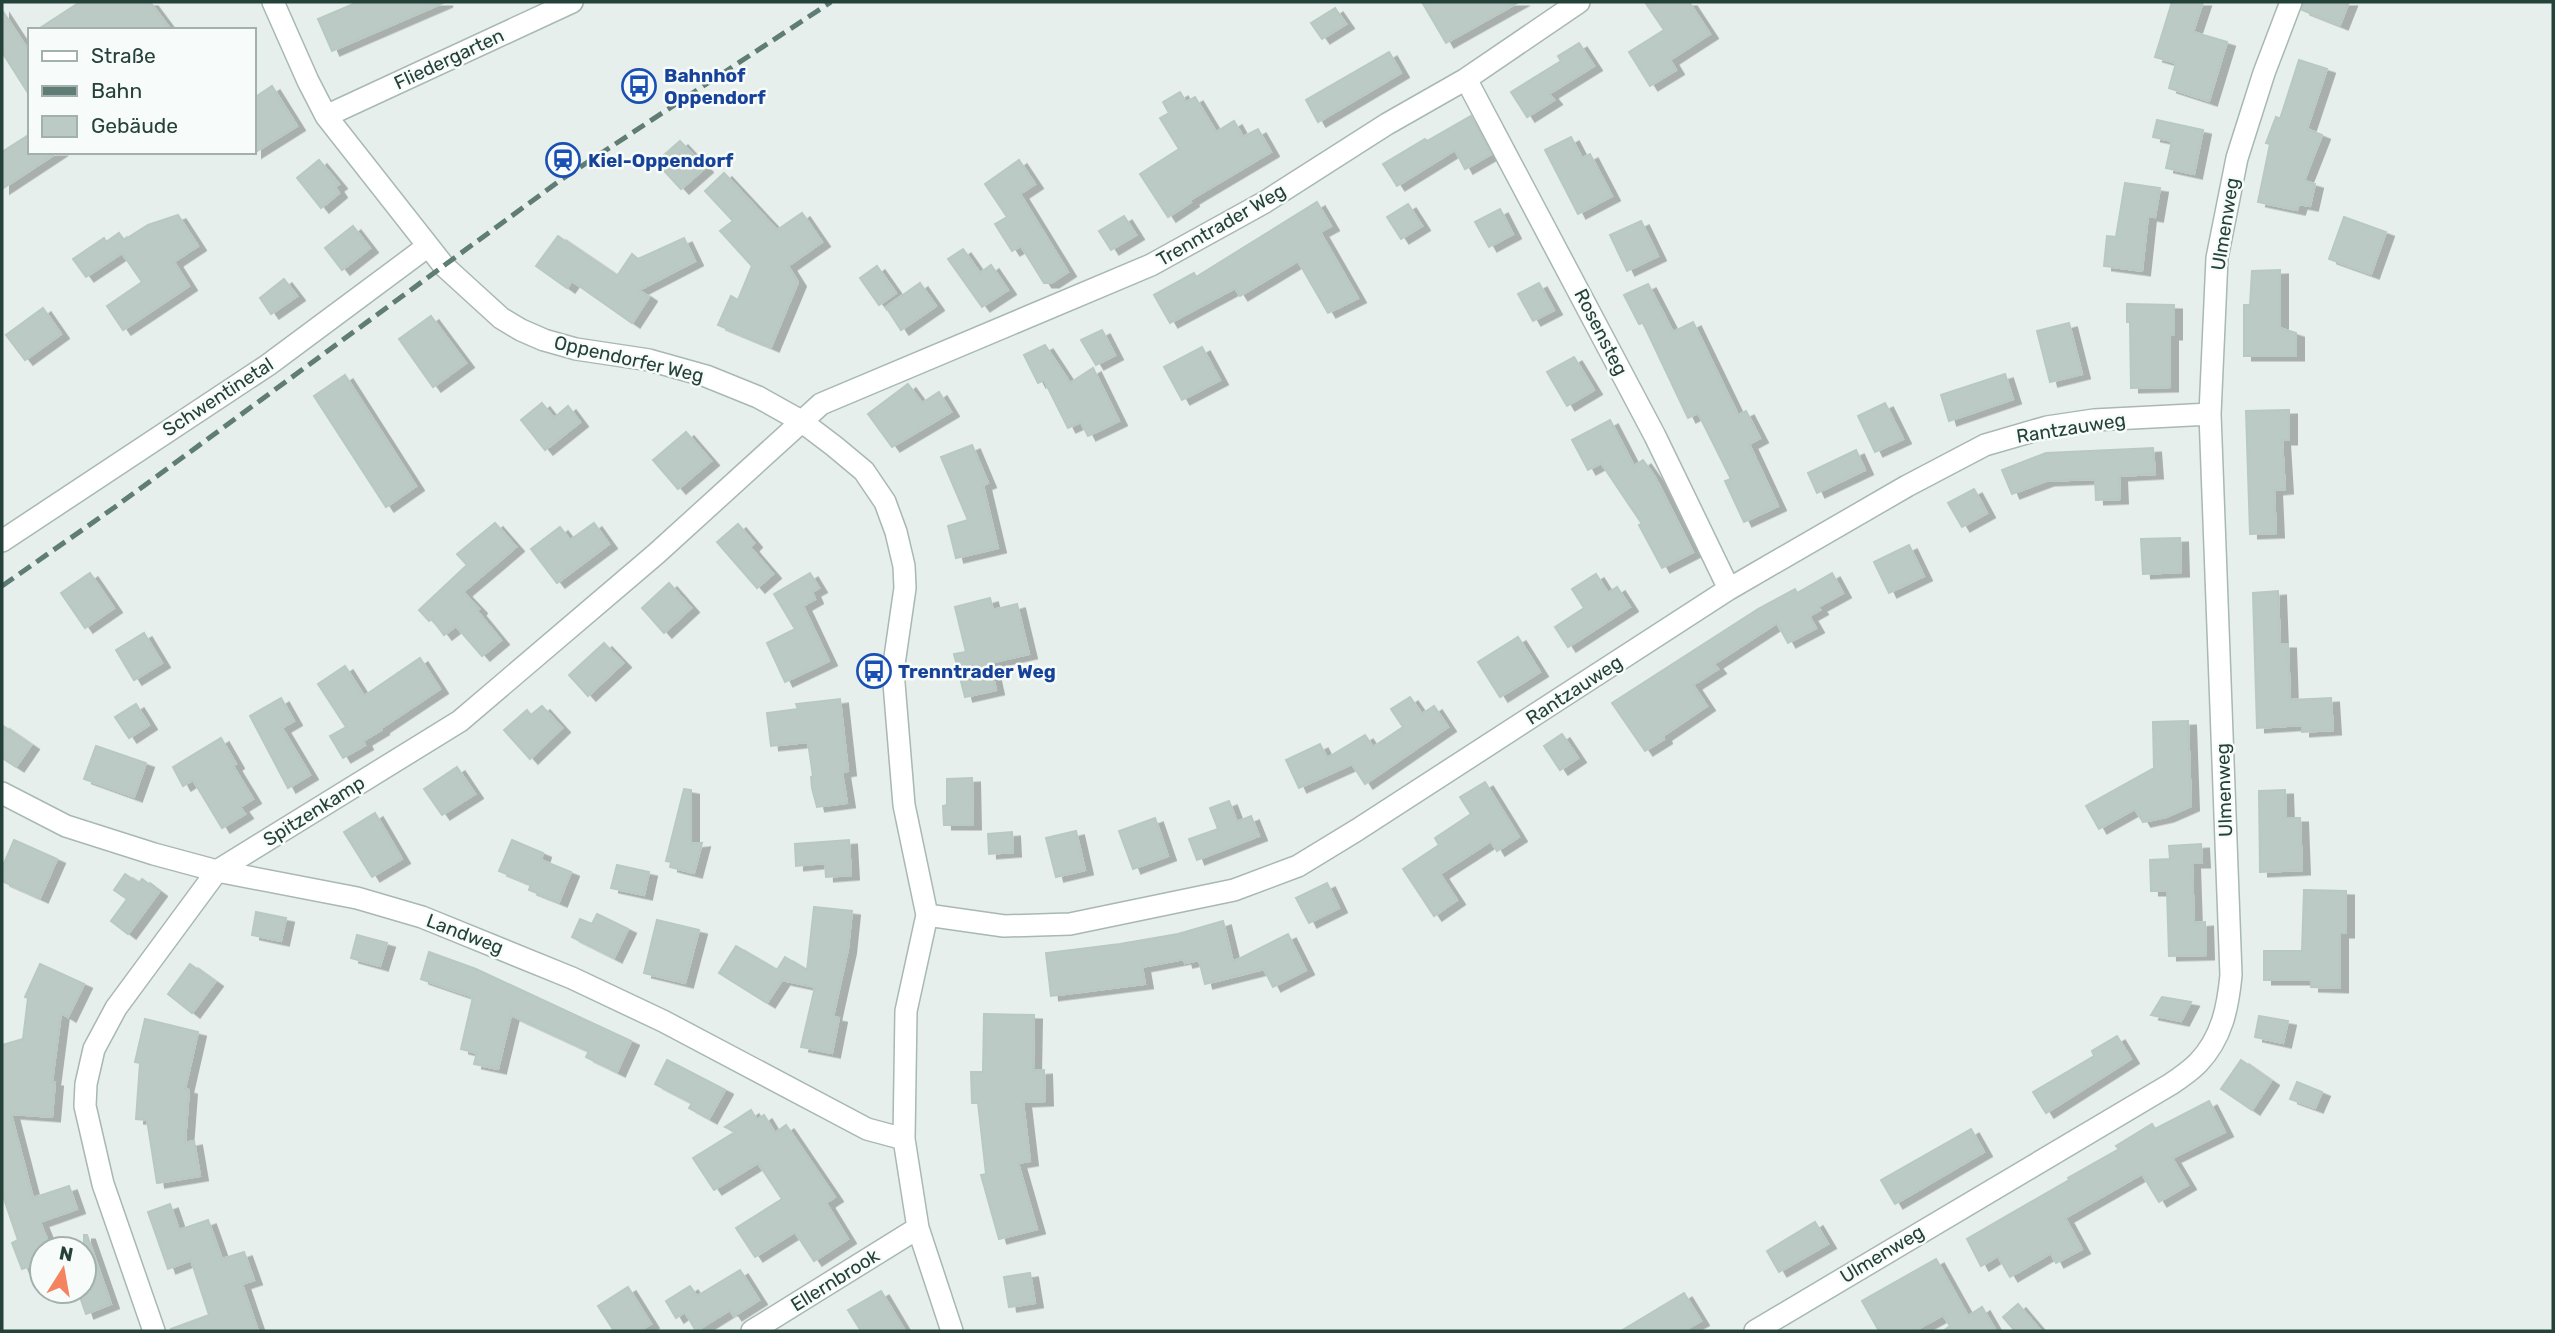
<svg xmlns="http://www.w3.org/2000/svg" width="2555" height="1333" viewBox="0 0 2555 1333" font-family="Rubik,sans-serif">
<defs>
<filter id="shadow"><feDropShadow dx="8" dy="4.5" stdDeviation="0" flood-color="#0004"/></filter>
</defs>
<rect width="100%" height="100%" fill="#e6efeb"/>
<path fill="#bbcac4" stroke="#b8c9c2" stroke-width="2" filter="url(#shadow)" d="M80,2H150L171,30H37Z
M358,2H445L332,51L318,19Z
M1422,2H1519L1446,43Z
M1645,2H1689L1710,34L1670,60L1676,70L1650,86L1629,52L1664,30Z
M2172,2H2203L2193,32L2227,42L2209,101L2169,88L2176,63L2155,57Z
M2304,2H2349L2340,25L2302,10Z
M1335,8L1346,24L1322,39L1311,23Z
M2,10L30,53V96L2,52Z
M1579,43L1594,66L1549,94L1554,100L1527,117L1511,92L1561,61L1558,56Z
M1389,52L1401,73L1318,122L1306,100Z
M2299,60L2327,69L2307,129L2322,135L2304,181L2315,184L2310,206L2299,204L2297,210L2258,202L2270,144L2266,143L2276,117L2280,119Z
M272,86L297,126L254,153V98Z
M1180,92L1186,102L1195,97L1216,132L1234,121L1243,137L1258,129L1271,152L1190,200L1191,202L1168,217L1140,174L1179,149L1160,118L1169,113L1163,102Z
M1471,116L1491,154L1465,169L1455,150L1397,186L1383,164L1425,139L1427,141Z
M2157,120L2203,130L2194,174L2166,168L2172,141L2153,137Z
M30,134V152H58L2,189V152Z
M1571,137L1582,158L1590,154L1612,196L1578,214L1545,150Z
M680,141L705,168L681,189L656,162Z
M319,160L339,184L335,187L339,193L321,208L297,178Z
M1019,160L1035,184L1020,194L1068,272L1051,283H1044L1021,246L1012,251L995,224L1007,217L985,184Z
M724,173L777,230L802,213L822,242L788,266L798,282L771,347L718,325L731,296L738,300L752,266L720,231L733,221L705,191Z
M2125,183L2160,188L2155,217L2148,216L2142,271L2104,266L2107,236L2116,237Z
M1317,202L1331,226L1320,232L1358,298L1328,313L1298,261L1240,296L1235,288L1170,323L1154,295L1194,273L1196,277Z
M1408,204L1422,226L1401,239L1387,217Z
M1500,209L1513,234L1489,247L1475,222Z
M178,215L198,246L174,262L189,286L123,330L107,306L142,282L122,253L86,277L73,259L104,238L106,242L119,233L124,240L148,225Z
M1124,216L1136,235L1111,250L1099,231Z
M2344,217L2386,232L2371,274L2329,259Z
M1641,221L1658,256L1627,271L1610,235Z
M353,226L370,248L342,270L325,248Z
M558,236L617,276L632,254L638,259L684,238L695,261L639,290L649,297L632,323L572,281L567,288L536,266Z
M963,249L980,273L991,265L1008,290L982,307L948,259Z
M877,266L896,293L879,305L860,278Z
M2280,270V328L2296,333V356H2244V305H2250L2252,271Z
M284,279L297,296L271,314L260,298Z
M920,283L936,306L901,330L886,307Z
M1539,283L1554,310L1533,321L1518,294Z
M1648,284L1673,332L1693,322L1738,415L1746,411L1760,438L1749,444L1778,506L1744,522L1725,481L1731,479L1698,413L1688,418L1643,323L1639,324L1624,295Z
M2127,304L2174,305V335H2170V387L2131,388L2130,322H2127Z
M43,308L61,334L25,360L6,335Z
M431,316L466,363L433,387L399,339Z
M2069,323L2082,374L2050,382L2037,331Z
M1102,330L1115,355L1096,365L1081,340Z
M1045,345L1070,383L1093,368L1119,421L1088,436L1081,422L1068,428L1044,380L1038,383L1024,355Z
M1202,347L1220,380L1182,400L1164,367Z
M1574,357L1594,390L1567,406L1547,372Z
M2005,374L2013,399L1949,421L1941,395Z
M345,375L416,486L386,507L314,396Z
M908,384L922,403L939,392L951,412L892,447L868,414Z
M542,403L554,418L568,406L580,422L545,450L521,420Z
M1885,403L1903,439L1875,452L1858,416Z
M2289,410V440H2282L2285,489L2274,490L2276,533L2250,534L2246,411Z
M1610,420L1634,466L1643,460L1655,477L1693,552L1662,568L1639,525L1642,524L1601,463L1588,470L1572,440Z
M686,432L711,461L678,489L653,460Z
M972,445L988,483L983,485L998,548L956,558L948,526L968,520L941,457Z
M2153,448L2155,474L2119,476L2120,499L2096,500L2095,479L2046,481L2012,494L2002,470L2046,453Z
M1856,450L1865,470L1817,493L1808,473Z
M1974,489L1987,513L1962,527L1948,503Z
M495,523L516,547L463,592L479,609L477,611L501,640L482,656L456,626L444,635L432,619L429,621L419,610L467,565L457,554Z
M594,523L609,544L557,583L531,549L560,527L570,540Z
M738,524L754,543L750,547L773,574L757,588L717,542Z
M2180,538L2181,572L2143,574L2141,539Z
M1909,545L1924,576L1889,593L1874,562Z
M90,573L114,608L85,628L61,593Z
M810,573L819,588L812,592L815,599L803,606L829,661L785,682L767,643L795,629L774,594Z
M1832,573L1843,593L1818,607L1820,610L1809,616L1816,628L1788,643L1777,623L1714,664L1718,669L1693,685L1707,706L1663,736L1664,739L1645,751L1612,703L1758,609L1795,589L1797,593Z
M1596,574L1608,593L1617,587L1630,607L1568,647L1555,627L1584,608L1572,589Z
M669,583L691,608L664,633L642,608Z
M2278,591L2280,644H2288L2290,700L2331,698L2333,730L2302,732V725L2257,728L2253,593Z
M990,598L993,610L1017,604L1029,654L990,663L996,690L965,697L954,654L966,652L955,607Z
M144,633L162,663L134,680L116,650Z
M1518,637L1540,672L1500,697L1478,662Z
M604,643L623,663L588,696L569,675Z
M420,658L440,689L380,729L381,730L363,741L365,745L343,758L330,736L346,727L318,684L345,666L364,696Z
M1410,697L1422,714L1434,706L1448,727L1365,784L1352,764L1299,788L1286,760L1320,744L1327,758L1365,735L1373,747L1403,727L1391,709Z
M281,698L294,721L282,728L310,775L288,788L250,716Z
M840,699L848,771L842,772L847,803L817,807L812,788L811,777L813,776L808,742L771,746L767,713L798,709L796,704Z
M136,704L149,725L129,738L115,717Z
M542,706L562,728L530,759L504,730L527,710L531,715Z
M2188,721L2191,806L2166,817L2143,822L2135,809L2099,829L2086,806L2154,768L2153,722Z
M2,725L31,745L16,767L2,758Z
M1562,734L1578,758L1560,770L1544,746Z
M221,738L236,764L233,766L253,799L240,807L245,814L222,828L193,780L183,786L173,767Z
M96,746L146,763L134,797L84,779Z
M457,767L475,794L442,815L424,789Z
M972,778L973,825H944L943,806L947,805V779Z
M1485,782L1519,837L1497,851L1491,841L1440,874L1457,900L1434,916L1403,869L1439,845L1435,838L1471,814L1460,797Z
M684,789L691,790V844L702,843L694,873L670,867L671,862L666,861Z
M2285,790L2286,818H2300L2302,870L2260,872L2259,791Z
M1229,801L1237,822L1251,816L1259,836L1197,860L1189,839L1218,829L1210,808Z
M375,813L402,859L372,877L344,832Z
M1155,818L1168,856L1133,869L1119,831Z
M1076,831L1085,870L1056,877L1046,838Z
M1012,832L1013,852L989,854L988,834Z
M14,840L57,859L40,898L2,881V868Z
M512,840L543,853L541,860L571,872L559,902L529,890L531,884L499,871Z
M849,840L851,875L826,877L825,863L796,866L795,844Z
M2201,844L2202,863H2192L2194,923L2205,922L2206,955L2169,956L2167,891H2151L2150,860L2170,859L2169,846Z
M617,865L649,872L644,895L611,888Z
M125,874L139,883L142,879L159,892L128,934L111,921L127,899L114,890Z
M1327,883L1339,908L1309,923L1296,898Z
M2304,890L2346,891V933H2340V988L2311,987V980H2264V951H2302Z
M814,907L852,911L848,949L833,1017L839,1018L832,1053L801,1047L815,987L782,980L767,1003L719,973L736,946L777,970L785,957L807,970Z
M256,912L286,918L281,941L252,935Z
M597,914L628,929L614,958L572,937L580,919L592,924Z
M657,920L699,930L685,983L644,973Z
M1223,921L1233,962L1288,934L1306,970L1273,987L1264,969L1205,984L1199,960L1185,963L1184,959L1142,967L1145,984L1051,996L1046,953L1120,944L1178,934Z
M357,935L387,943L380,966L351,958Z
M429,952L476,969L631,1041L617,1072L586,1057L589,1051L511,1015L498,1069L474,1064L477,1053L461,1049L473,997L421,979Z
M40,964L84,984L68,1017L61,1013L52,1082H55L52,1117L11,1114L33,1198L69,1186L77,1209L40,1222L51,1249H42V1262L22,1269L12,1243L18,1240L2,1193V1045L23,1039L28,998L25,997Z
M190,964L215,982L192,1013L168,994Z
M2162,997L2191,1002L2181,1021L2151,1015Z
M984,1014L1034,1015L1033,1071L1044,1070L1045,1101L1023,1102L1030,1161L1018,1163L1037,1229L999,1239L981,1175L986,1174L978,1103H972L971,1072H983Z
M2259,1016L2288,1021L2283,1043L2255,1037Z
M145,1019L198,1032L185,1089L189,1090L185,1143L194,1141L200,1176L157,1183L147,1120L136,1119L140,1063L135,1062Z
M2117,1036L2131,1059L2046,1113L2033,1092L2094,1056L2092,1051Z
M667,1060L725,1090L709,1119L689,1108L692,1103L655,1084Z
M2241,1060L2271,1081L2252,1110L2221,1089Z
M2297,1082L2322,1092L2315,1108L2290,1099Z
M2209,1101L2225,1132L2172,1158L2188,1185L2159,1202L2142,1174L2065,1218L2082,1249L2056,1263L2051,1253L2010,1277L1998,1256L1981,1266L1967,1239L2069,1180L2068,1178L2119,1149L2116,1146L2152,1124L2155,1129Z
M751,1110L757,1120L764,1115L775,1133L786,1125L835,1197L826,1203L848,1239L814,1261L795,1232L755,1257L736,1228L782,1199L758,1163L714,1190L693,1158L735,1132L725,1127Z
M1971,1129L1984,1152L1895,1204L1881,1180Z
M170,1204L179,1230L208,1220L222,1259L244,1252L254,1280L242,1284L258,1331H171V1329L209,1315L191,1260L168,1269L148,1212Z
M1815,1222L1828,1244L1779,1272L1767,1251Z
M84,1235H87L111,1304L86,1314L78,1291H84Z
M1936,1259L1968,1316L1982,1307L1996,1331H1943L1950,1326L1943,1315L1914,1331H1879L1862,1301Z
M740,1270L759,1300L734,1316L730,1310L696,1331L685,1312L676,1318L666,1301L690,1286L697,1296Z
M1030,1273L1035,1303L1009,1307L1004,1277Z
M628,1287L651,1324L639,1331H614L598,1306Z
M881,1291L905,1331H861L848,1310Z
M1684,1293L1701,1321L1683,1331H1621Z
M2018,1304L2041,1331H2015L2003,1317Z"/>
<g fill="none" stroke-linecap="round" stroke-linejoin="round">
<g stroke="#a8b8b2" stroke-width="24">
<path id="minor" d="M273,2L308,81L326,116L444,266L501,318L521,330L544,340L576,349L649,360L706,376L758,397L801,421L834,446L864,471L885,502L896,532L904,566L905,588L893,671L904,805L927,915L906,1011L904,1139L918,1228L952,1331
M1466,79L1655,436L1729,589
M326,116L572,2
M2,541L268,365L428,246
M2,793L66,826L154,854L217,871L357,898L422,917L572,978L663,1021L867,1129L904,1139
M927,915L1004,926L1070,924L1234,890L1298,866L1357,830L1729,589L1907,486L1985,445L2047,427L2094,420L2210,414
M154,1331L103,1184L85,1106L86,1084L94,1049L116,1008L217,871L460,721L656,554L821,404L1151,265L1265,202L1387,124L1466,79L1579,2
M752,1331L918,1228
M1755,1331L2171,1084C2180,1078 2190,1071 2198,1063C2222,1038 2228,1007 2231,975L2210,414L2217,258L2237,158L2264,73L2291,2"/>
</g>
<use href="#minor" stroke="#fff" stroke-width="21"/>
<path stroke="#5f7d75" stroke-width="5" stroke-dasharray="14 7" stroke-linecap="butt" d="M2,586L115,507L562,179L831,2"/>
</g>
<defs>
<g id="bus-ring" transform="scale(1.75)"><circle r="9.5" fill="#f7fbf9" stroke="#1a4fb4" stroke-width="1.5"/><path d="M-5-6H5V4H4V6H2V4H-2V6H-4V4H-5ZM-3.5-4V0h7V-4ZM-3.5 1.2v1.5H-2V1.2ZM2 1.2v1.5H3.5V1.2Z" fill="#1a4fb4"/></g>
<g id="station-ring" transform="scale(1.75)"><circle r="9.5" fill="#f7fbf9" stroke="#1a4fb4" stroke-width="1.5"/><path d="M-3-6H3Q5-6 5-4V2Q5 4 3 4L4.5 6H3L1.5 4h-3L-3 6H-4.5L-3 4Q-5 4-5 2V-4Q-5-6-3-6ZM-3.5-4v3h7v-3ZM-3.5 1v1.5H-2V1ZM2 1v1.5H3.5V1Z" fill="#1a4fb4"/></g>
</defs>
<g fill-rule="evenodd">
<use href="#bus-ring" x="639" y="86"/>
<use href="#station-ring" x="563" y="160"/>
<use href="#bus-ring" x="874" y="671"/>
</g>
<g text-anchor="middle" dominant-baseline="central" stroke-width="5" stroke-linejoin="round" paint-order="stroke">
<g font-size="19" fill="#24423a" stroke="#f7fbf9">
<text transform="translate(449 59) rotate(-25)">Fliedergarten</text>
<text transform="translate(2225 224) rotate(-81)">Ulmenweg</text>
<text transform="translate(1221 225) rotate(-30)">Trenntrader Weg</text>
<text transform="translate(1601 332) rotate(63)">Rosensteg</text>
<text transform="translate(629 359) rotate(13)">Oppendorfer Weg</text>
<text transform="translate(218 397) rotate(-33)">Schwentinetal</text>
<text transform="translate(2071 428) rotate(-9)">Rantzauweg</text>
<text transform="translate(1574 690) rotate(-33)">Rantzauweg</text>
<text transform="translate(2224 790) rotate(-92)">Ulmenweg</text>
<text transform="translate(314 811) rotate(-32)">Spitzenkamp</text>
<text transform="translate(465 934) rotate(21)">Landweg</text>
<text transform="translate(1882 1254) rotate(-31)">Ulmenweg</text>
<text transform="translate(835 1280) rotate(-32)">Ellernbrook</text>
</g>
<g font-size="19" font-weight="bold" fill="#164399" stroke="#f7fbf9" text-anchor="start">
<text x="664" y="75">Bahnhof<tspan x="664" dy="22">Oppendorf</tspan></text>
<text x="588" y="160">Kiel-Oppendorf</text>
<text x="898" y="671">Trenntrader Weg</text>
</g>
</g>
<rect width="2555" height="1333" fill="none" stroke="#24423a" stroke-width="7"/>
<rect x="28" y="28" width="228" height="126" fill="#f7fbf9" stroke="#a3b1ad" stroke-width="2"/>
<rect x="42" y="51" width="35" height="10" fill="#ffffff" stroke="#a3b1ad" stroke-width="2"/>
<text x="91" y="63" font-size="21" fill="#24423a">Straße</text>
<rect x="42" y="86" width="35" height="10" fill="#5f7d75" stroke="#a3b1ad" stroke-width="2"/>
<text x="91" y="98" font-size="21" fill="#24423a">Bahn</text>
<rect x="42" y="116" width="35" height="21" fill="#bbcac4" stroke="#a3b1ad" stroke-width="2"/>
<text x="91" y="133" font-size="21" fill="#24423a">Gebäude</text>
<g transform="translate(63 1270) rotate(11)"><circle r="33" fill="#f7fbf9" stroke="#a3b1ad" stroke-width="2"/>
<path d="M0-5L12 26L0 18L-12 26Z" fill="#f4845f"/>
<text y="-10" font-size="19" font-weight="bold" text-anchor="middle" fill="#24423a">N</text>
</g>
</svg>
